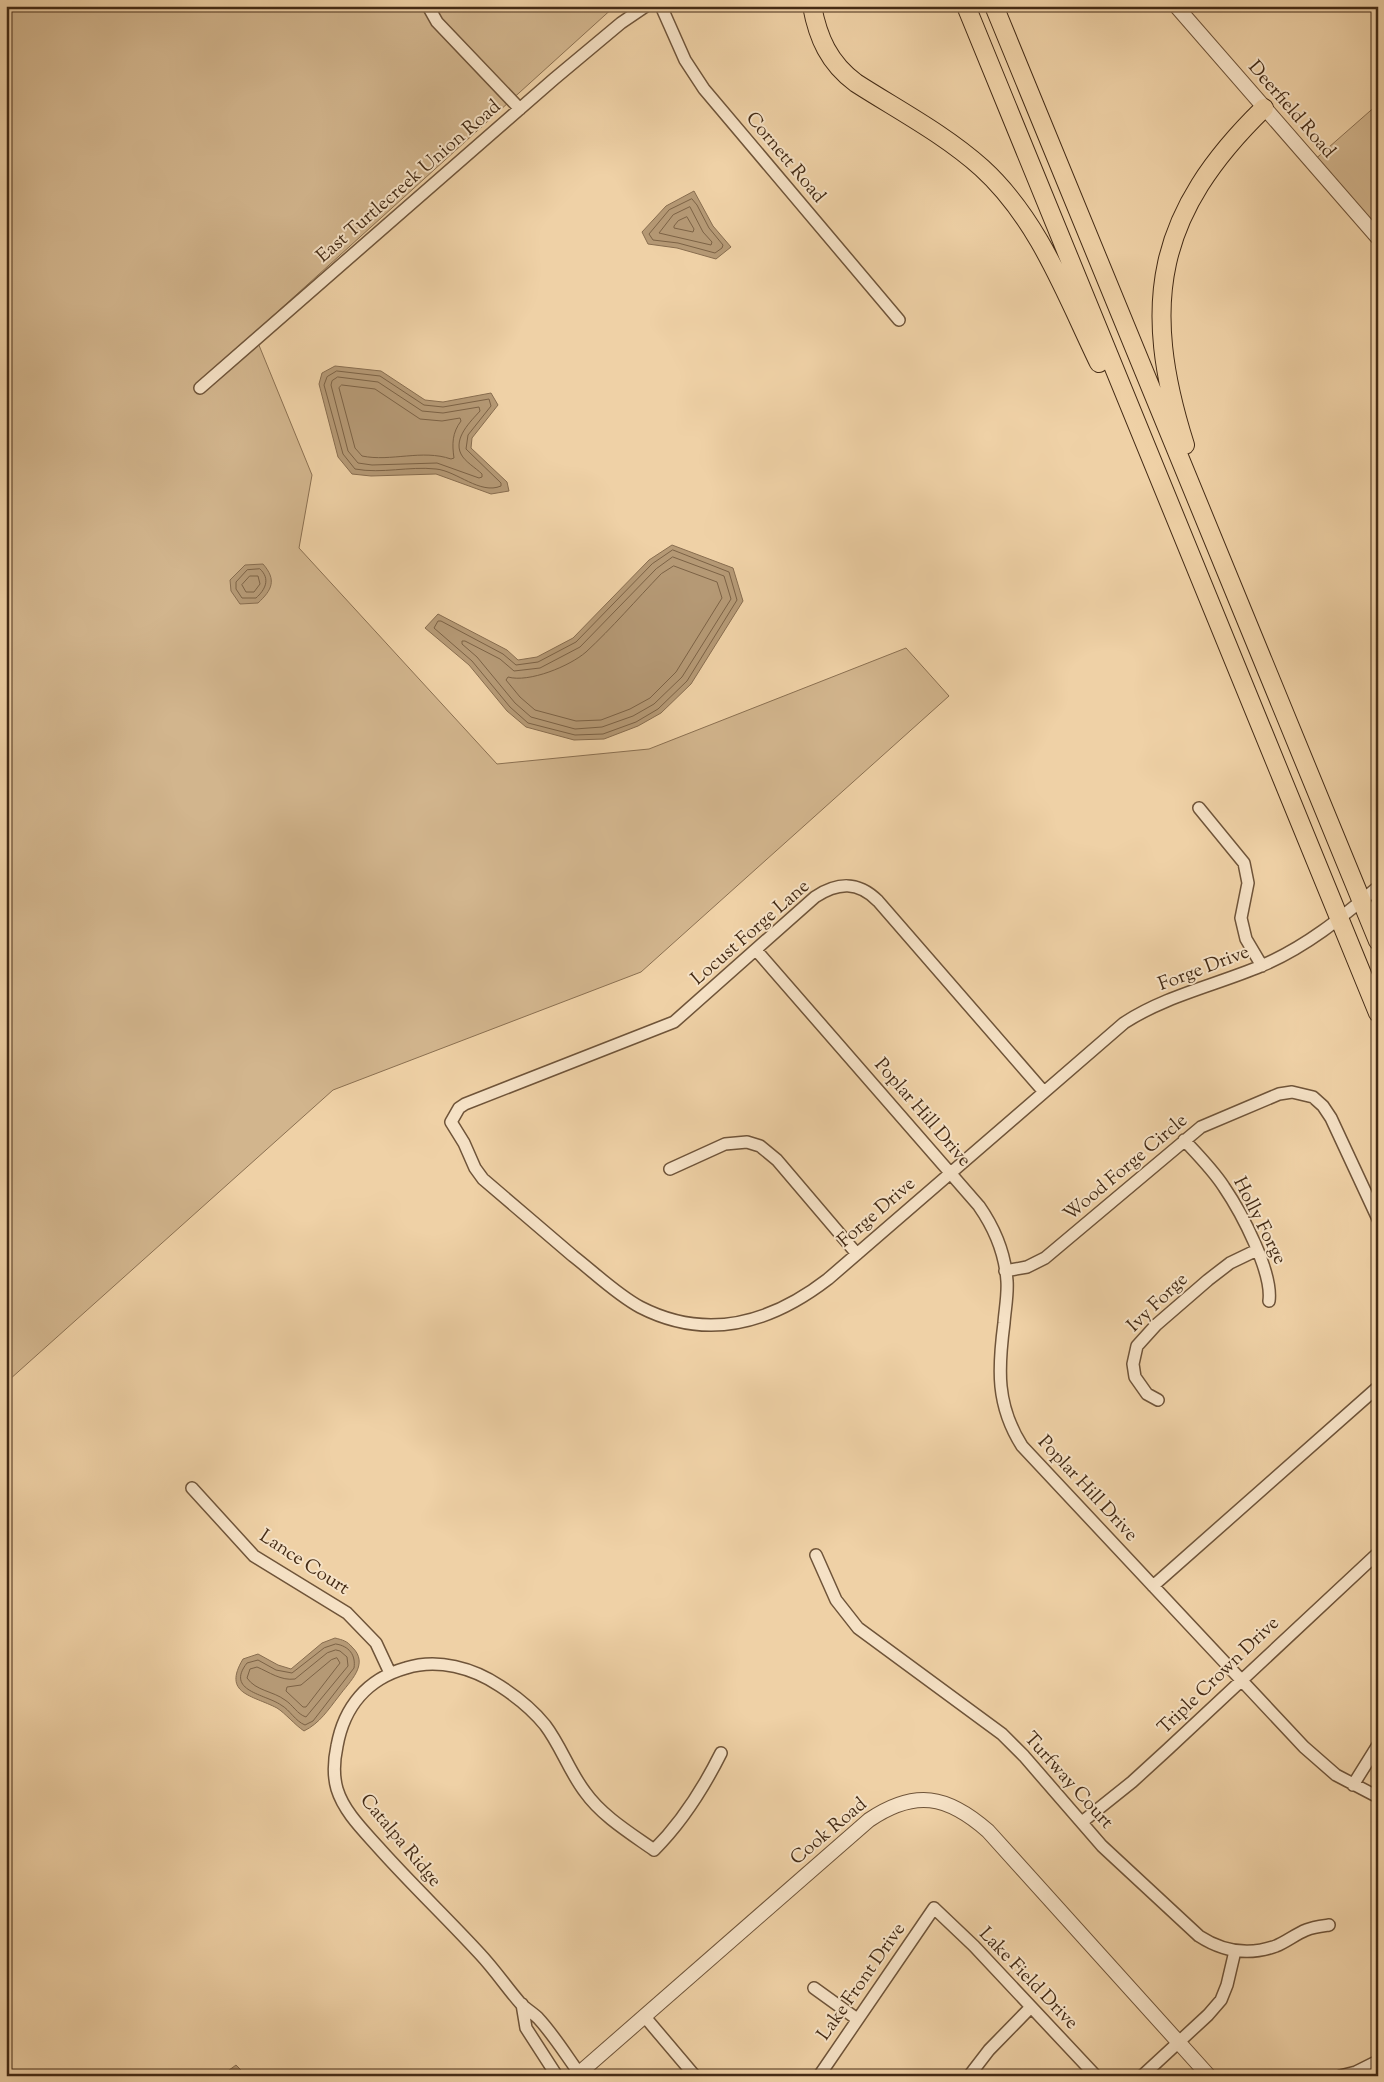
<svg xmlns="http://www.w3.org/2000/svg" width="1384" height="2082" viewBox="0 0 1384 2082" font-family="'Sorts Mill Goudy',serif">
<rect width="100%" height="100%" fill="#efd1a6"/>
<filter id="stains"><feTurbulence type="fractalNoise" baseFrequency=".004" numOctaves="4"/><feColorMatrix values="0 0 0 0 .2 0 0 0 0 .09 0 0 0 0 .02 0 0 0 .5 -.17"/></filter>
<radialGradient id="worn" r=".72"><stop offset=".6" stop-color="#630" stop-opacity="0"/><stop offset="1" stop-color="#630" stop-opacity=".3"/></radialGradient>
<path fill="#d2b58d" stroke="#8b7051" d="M6,6H615L254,333L312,475L299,548L497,764L649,749L906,648L949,696L641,972L333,1090L9,1380L6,1373Z
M1378,104V238L1312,162Z"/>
<path fill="#b59975" stroke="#886d4f" d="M694,191L713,226L731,247L716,259L677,248L648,244L642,232L666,206Z
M335,366L381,371L425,400L443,402L491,393L498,405L472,438L471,448L507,482L509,491L491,494L436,474L371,476L352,474L338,457L319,384L322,373Z
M672,545L733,568L743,601L691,684L661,713L638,726L604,739L574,740L526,727L507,711L469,665L425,628L438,614L507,650L518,660L537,657L573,638L649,560Z
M263,564C277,580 272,590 258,603L240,604L231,591L230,580L245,565Z
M335,1638C343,1640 347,1641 352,1647C370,1664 350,1681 339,1696C328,1710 320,1723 304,1731C295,1725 285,1713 277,1708C252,1695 222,1694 243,1659L258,1654L278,1665L291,1669L322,1643Z
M236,2065L247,2076H221Z"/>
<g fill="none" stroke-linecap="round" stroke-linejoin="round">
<path stroke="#7c6245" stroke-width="1" d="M692,199L697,205L709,228L723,245L722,248L715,253L678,243L653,240L649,234L669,210Z
M690,207L703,232L712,242L711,245L659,233L673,215Z
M687,217L694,229L693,232L674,228V226L678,221Z
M337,371L380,376L424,405L443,407L489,399L491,406L468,435L466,449L501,483V486C480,495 457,471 436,469C409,466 382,474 355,469L343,454L324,385L327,377Z
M338,377L378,382L422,411L443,413L479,407L480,411C471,421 453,438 461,454C465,462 476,468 482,474V477L479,478L437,463L372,465L358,463L348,451L331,385L332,381Z
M342,385L375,389L420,419L442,421L460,418L461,421C452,433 452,444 454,458L451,459C422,449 391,462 362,456L355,448L339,388Z
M673,550L729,572L737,600L687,681L658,709L636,722L603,734L575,735L528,723L510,707L472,661L434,628L438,621H441L503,654L516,665L538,662L576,642L652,564Z
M673,557L724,576L731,599L682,677L654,704L633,716L602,727L575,729L531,717L515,703L477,657L462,644V641H465L500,659L514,671L540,668L580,647L656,569Z
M674,566L717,582L722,598L676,672L650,698L630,709L601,720L576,721L535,710L520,697L506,680L508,677C529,683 570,666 586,652C612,628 636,600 661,574Z
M260,569C271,579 265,590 256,598H242L236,589V582L247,570Z
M250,576H258L260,584L254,592H246L242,585Z
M336,1644C349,1646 356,1655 354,1668L313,1721L305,1725C295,1721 290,1710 281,1705C265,1694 225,1691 247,1663L258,1660L276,1670L292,1673L324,1648Z
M336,1650L340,1651L347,1657L348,1666L306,1717C297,1714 293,1705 285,1700C273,1691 256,1691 247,1678L250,1669L257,1667C269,1672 281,1681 295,1679L327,1653Z
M337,1658L340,1663L306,1707H303L286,1691L287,1687L301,1685L331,1660Z"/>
<g stroke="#6f5439" stroke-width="14">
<path id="minor" d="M428,6L437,22L520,109
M661,6L685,60L704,89L899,320
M200,388L554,79L621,23L646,6
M1199,808L1244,863L1248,883L1241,918L1246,939L1262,966
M756,950L979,1206C995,1229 1005,1252 1007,1281C1008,1295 1005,1309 1004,1323C998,1369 996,1405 1022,1446L1304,1747L1336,1775L1378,1797
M1044,1092L878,901C858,881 838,882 815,897L674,1022L465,1104L459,1108L451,1122L464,1143L475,1168L483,1179C513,1205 543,1230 573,1256C595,1273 616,1294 640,1307C708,1342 771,1323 828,1279L1124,1023C1165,996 1216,985 1261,966C1306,947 1341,918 1378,887
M1184,1140C1198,1155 1213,1170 1224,1187C1241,1212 1273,1272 1269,1301
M670,1169L725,1144L747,1142L760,1146L777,1160L857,1254
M1005,1271L1027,1267L1045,1258L1201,1127L1279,1094L1292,1092L1313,1097L1323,1106L1331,1118L1378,1219
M1158,1400L1147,1394L1135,1377L1133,1364L1137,1346L1156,1325L1208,1280L1230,1263L1257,1250
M192,1488L254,1556L347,1613L376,1643L390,1673
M816,1555L836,1600L858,1628L1002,1734L1024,1756L1102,1846L1199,1936C1222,1951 1248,1956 1276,1946C1286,1942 1296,1934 1306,1930C1313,1927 1322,1926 1329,1925
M1153,1586L1378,1387
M1353,1785L1378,1745
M1082,1822L1132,1782L1167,1750L1378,1553
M814,1988L857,2019
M522,2004L526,2028L557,2076
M645,2017L695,2076
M579,2073C566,2055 553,2034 538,2018C533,2013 526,2009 521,2004C507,1988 495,1970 480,1954C447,1918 412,1885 379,1848C364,1831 344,1812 337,1789C333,1775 334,1760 337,1746C344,1707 367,1679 406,1668C438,1658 473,1668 500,1686C517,1697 533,1710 545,1725C561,1746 569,1771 585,1792C602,1816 630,1833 654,1850C683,1821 703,1789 721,1753
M819,2076L934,1908L974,1946L1096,2076
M969,2076L989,2050L1031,2007
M1142,2076L1208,2015L1221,2000L1227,1985L1235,1951
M1340,2076L1356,2072L1378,2061"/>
</g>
<g stroke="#6f5439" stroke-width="16">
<path id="tertiary" d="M1176,6L1378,238
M576,2076L869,1820C915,1789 947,1795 988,1831L1209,2076"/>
</g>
<g stroke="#442b15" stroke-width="20">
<path id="trunk" d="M812,6C818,38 829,63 856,83C898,110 944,134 982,168C1039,220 1066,295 1099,363
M966,6L1378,1013
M994,6L1378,941
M1185,445C1140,303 1156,213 1264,108"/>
</g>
<use href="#minor" stroke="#f5e1c5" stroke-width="11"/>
<use href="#tertiary" stroke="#f5e1c5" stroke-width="14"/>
<use href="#trunk" stroke="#efd1a6" stroke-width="18"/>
</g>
<g text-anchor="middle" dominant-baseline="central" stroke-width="4" stroke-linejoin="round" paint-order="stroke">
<g font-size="19" fill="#442b15" stroke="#f5e1c5">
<text transform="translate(1291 110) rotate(49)">Deerfield Road</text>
<text transform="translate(785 158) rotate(50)">Cornett Road</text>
<text transform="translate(409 182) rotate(-41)">East Turtlecreek Union Road</text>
<text transform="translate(751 933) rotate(-41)">Locust Forge Lane</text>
<text transform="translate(1204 969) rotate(-21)">Forge Drive</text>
<text transform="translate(922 1113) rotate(49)">Poplar Hill Drive</text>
<text transform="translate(1126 1168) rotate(-40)">Wood Forge Circle</text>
<text transform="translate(877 1213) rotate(-41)">Forge Drive</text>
<text transform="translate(1259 1221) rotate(63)">Holly Forge</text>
<text transform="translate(1158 1303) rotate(-44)">Ivy Forge</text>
<text transform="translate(1087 1489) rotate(47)">Poplar Hill Drive</text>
<text transform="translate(304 1563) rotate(33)">Lance Court</text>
<text transform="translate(1219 1676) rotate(-44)">Triple Crown Drive</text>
<text transform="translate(1068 1781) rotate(48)">Turfway Court</text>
<text transform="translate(829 1832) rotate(-40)">Cook Road</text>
<text transform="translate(400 1841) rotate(50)">Catalpa Ridge</text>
<text transform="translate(1028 1979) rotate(46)">Lake Field Drive</text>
<text transform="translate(862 1982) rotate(-55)">Lake Front Drive</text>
</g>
</g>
<rect width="1384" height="2082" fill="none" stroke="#efd1a6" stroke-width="25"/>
<rect x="8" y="8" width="1369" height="2067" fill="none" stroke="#442b15" stroke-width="2.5"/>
<rect x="12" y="12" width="1359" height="2057" fill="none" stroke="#442b15"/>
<rect width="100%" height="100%" filter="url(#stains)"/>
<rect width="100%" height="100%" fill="url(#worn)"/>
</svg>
